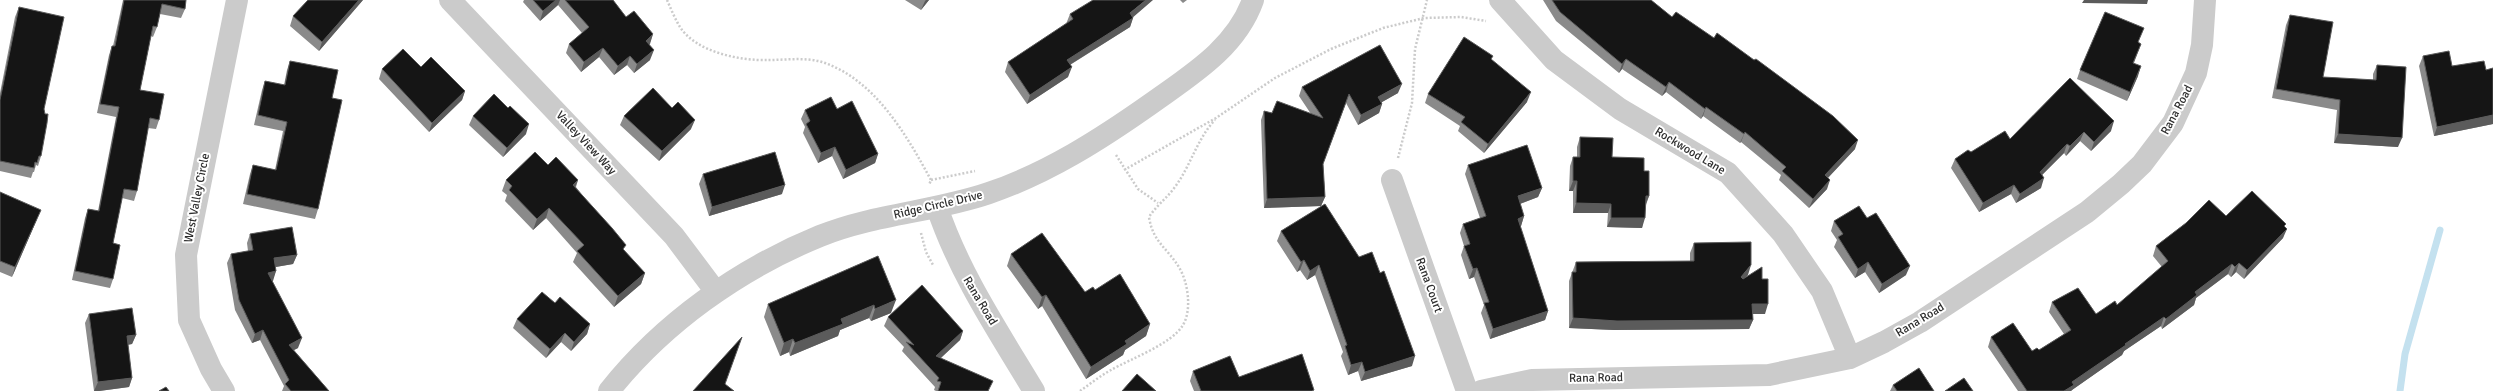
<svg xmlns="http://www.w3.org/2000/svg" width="2493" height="391" viewBox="0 0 2493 391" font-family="Signika,sans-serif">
<rect width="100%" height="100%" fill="#fff"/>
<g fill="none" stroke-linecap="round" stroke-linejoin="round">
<path stroke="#c4e1ef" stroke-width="7" d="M2400,391L2405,354L2440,230"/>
<path stroke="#cbcbcb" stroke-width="2.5" stroke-dasharray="2 2" stroke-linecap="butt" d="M667,0C671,9 675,19 680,27C696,52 740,61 768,60C786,60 805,57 822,62C875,79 907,136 931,180L929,185
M1116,155L1138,189L1158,203
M1398,158L1412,103L1415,49L1427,0
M1124,170L1216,118L1275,78L1331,49L1383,28L1424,18L1461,17L1486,21
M931,180L975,171
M921,233L926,252L933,265
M1080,391C1090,384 1100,376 1111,370C1130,359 1172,344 1183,325C1192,310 1188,283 1180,269C1168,248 1153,243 1149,217C1156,206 1167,198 1175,187C1191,165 1197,139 1215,120"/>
<path stroke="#cbcbcb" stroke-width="22" d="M450,0L674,236L716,292
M1500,0L1554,60L1620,109L1728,173L1783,234L1822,291L1850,358
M1392,180L1467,391
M937,207C959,273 998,331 1034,391
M224,391L211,369L189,320L186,255L237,0
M609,391C663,323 739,269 820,236C874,214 934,212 989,193C1048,173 1101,139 1152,103C1191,75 1236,48 1253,0
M1481,391L1532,380L1769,375L1850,358L1884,342L1920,322L2087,212L2121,184L2142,164L2173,123L2196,73L2202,45L2205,0"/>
</g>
<path fill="#8a8a8a" d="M123,0H186L185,9L181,18L160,14L157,27L153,37L151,36L140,90L159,120L156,129L148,128L137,191L134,201L122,198L113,243V279L110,288L72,280L85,218L88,209L98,211L116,117L97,113L109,55L112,46H113Z
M363,0L319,51L290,26L293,16Z
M524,0H613L626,17L653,34L649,45L650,60L634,73L627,65L614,75L599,57L581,72L566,53L569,44L582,33L558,5L540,21L523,2Z
M905,0H929L921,10Z
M1180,0H1187L1183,3Z
M1543,0H1651L1672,17L1855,149L1828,178L1827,189L1809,208L1779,180L1781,175L1741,142L1740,143L1703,116L1701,119L1666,92L1662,96L1622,69L1619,73L1556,21Z
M19,7L44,109L41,156L38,166L36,165L34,172H33L31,178L0,171V93L15,17Z
M1070,14L1133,18L1130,27L1070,65L1068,77L1027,104L1005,72L1008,62L1066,24Z
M2290,15L2323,77L2373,80V74L2377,65L2398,147L2334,143L2337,110L2272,98L2286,25Z
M2138,43L2141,44L2134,63L2138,76L2127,101L2077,79L2080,70Z
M2423,56L2452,66L2486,70L2493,68V124L2434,136L2419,66Z
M1491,60L1527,102L1484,153L1458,131L1460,126L1425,103L1428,94Z
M290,61L332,98L318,209L315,219L243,204L250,174L253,165L275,170L283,131L254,125L262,90L265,81L284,85L287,70Z
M421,67L465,91L462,100L429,132L379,79L382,69Z
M2070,78L2111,131L2091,151L2080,141L2066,156L2064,153L2042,175L2041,188L2016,203L2011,194L1979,212L1951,168L1955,159L1971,152L2010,139Z
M1302,87L1398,93L1382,102V104L1379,113L1358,125L1346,103L1323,164L1325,197L1321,206L1264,208L1261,120L1264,111L1272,113L1311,114L1299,96Z
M508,108L526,134L503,157L469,125L473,116Z
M837,109L878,154L875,163L843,179L832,156L818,163L803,133L805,127L801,119L805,110Z
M624,116L691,129L659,161L620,125Z
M1580,137L1612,157L1644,171L1649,196L1646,205L1642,228L1607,227L1608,213H1573V191H1569L1570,166L1573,157H1577V147Z
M548,165L578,180L576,187L624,251L645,273L641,284L614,307L573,262L577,253L546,218L533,230L505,201L507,195L502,191L506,180Z
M1468,165L1542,188L1538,197L1520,204L1524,216L1521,226H1520L1548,311L1545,320L1490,339L1481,313L1484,305L1474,277L1469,279L1461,255L1464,246L1460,233L1463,224L1480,218L1465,174Z
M703,174L782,194L709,216L699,184Z
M0,192L37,219L12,277L0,272Z
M1325,204L1412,366L1361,381L1358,371L1348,375L1341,356L1343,352L1315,275L1307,280L1300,270L1297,272L1277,241L1281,231Z
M2226,216L2285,227L2283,238L2244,279L2236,272L2231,277L2228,274L2196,298L2194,305L2162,329L2161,326L2124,351L2122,355L2072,390L2071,391H2018L1988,347L1991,337L2032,351L2039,350L2064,334L2049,312L2052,302L2096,314L2117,305L2162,267L2153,256L2156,246L2186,223Z
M1867,218L1906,275L1879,293L1865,272L1855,278L1834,247L1837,240L1831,231L1834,221Z
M250,234L297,255L293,264L275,267L276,271L272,281L298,348L294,350L329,391H282L284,386L260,340L252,343L235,310L227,263L231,254L248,251L247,243Z
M1694,243L1748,275L1745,277L1762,279L1765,314H1752L1753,320L1749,329L1614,330L1569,328V281L1576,262L1690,261V253Z
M1011,254L1085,292L1095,290L1150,324L1146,336L1125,350L1123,355L1086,379L1042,306L1038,309L1007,266Z
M878,256L891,313L871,321L869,318L840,330L838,336L790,356L789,352L780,356L764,317L768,304Z
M555,303L590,324L587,334L571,351L561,342L546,358L513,328L517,319Z
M89,314L136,335L132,344L128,345L132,378L129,387L99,391H94L85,323Z
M888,317L963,331L960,340L941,358L989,391H936L934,390L935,387L902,351L904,347L884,326Z
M1193,371L1239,377L1314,391H1194L1190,381Z
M1893,385L1934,391H1890Z"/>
<path fill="#5b5b5b" d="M359,0H363L319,51L322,42Z
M556,0H560L558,5L540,21L543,11Z
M926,0H929L921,10L925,1Z
M1146,0H1153L1131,19L1133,18L1130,27L1063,69L1067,60L1130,13Z
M2084,0H2148L2147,4L2082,3Z
M653,34L650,44L643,50L646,41Z
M603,48L599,57L581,72L584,62Z
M654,50L650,60L634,73L637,64Z
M630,56L627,65L614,75L618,66Z
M1626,59L1622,69L1619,73L1622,64Z
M2141,66L2138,76L2127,101L2130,92Z
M1072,67L1068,77L1027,104L1030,95Z
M1669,82L1666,92L1662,96L1666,87Z
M1402,84L1398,93L1375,106L1378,97Z
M465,91L462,100L429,132L432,123Z
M1531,92L1527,102L1484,153L1488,144Z
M1382,104L1379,113L1358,125L1361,115Z
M1706,107L1703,116L1701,119L1705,109Z
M2493,115V124L2434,136L2437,127Z
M695,120L691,129L659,161L662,151Z
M2114,121L2111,131L2091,151L2094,142Z
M529,124L526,134L503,157L507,148Z
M1745,132L1741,142L1740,143L1744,134Z
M2084,132L2080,141L2066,156L2070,146Z
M2338,134L2402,138L2398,147L2334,143Z
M1858,140L1855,149L1822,184L1825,175Z
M2067,144L2064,153L2036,181L2040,172Z
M835,147L832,156L818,163L821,153Z
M878,154L875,163L843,179L846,170Z
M2044,178L2041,188L2016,203L2020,194Z
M578,180L574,190L573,185Z
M1830,180L1827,189L1809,208L1813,199Z
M1573,181H1577L1573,191H1569Z
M785,185L782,194L709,216L712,207Z
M2014,185L2011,194L1979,212L1983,203Z
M1542,188L1538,197L1514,206L1518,196Z
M1646,196H1649L1645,206Z
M1325,197L1321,206L1264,208L1267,199Z
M1576,203L1611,204L1608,213H1573Z
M549,208L546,218L533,230L537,219Z
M41,210L37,219L12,277L15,267Z
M1524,216L1521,226L1514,228L1518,219Z
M1611,218H1645L1642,228L1607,227Z
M2287,229L2283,238L2244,279L2247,270Z
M297,255L293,264L270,268L274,258Z
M1304,260L1300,270L1297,272L1301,262Z
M1868,262L1865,272L1855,278L1858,269Z
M2239,263L2236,272L2231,277L2235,267Z
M2232,264L2228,274L2196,298L2194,305L2162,329L2166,319L2195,292Z
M1319,265L1315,275L1307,280L1310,271Z
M1751,265L1748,275L1737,286L1741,277Z
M1910,266L1906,275L1879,293L1882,284Z
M1477,268L1474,277L1469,279L1473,269Z
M276,271L273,281L265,282L268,273Z
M645,273L641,284L614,307L618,296Z
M1046,295L1042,306L1038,309L1042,297Z
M896,300L891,313L871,321L875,309Z
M1752,304H1768L1765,314H1749Z
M874,305L869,318L840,330L838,336L790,356L795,343L841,319Z
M1548,311L1545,320L1490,339L1493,329Z
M2164,317L2161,326L2124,351L2122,355L2072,390L2071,391H2064L2072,382L2125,344Z
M1573,318L1753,320L1749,329L1614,330L1569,328Z
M590,324L587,334L571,351L574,342Z
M1150,324L1146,336L1125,350L1123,355L1086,379L1091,367L1125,341Z
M263,330L260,340L252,343L255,334Z
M963,331L960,340L933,365L936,356Z
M565,333L561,342L546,358L550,349Z
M136,335L132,344L124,345L127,336Z
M302,338L298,348L286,354L289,345Z
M793,339L789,352L780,356L784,343Z
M1415,356L1412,366L1361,381L1365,372Z
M1362,362L1358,371L1348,375L1351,365Z
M132,378L129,387L99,391H94L98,382Z"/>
<path fill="#151515" stroke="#5b5b5b" d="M124,0H186L185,9L162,4L157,27L153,26L140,90L164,94L159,120L150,118L137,191L124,189L113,243L120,245L113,279L75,271L88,209L99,211L119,107L100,104L112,46H115Z
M308,0H359L322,42L293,16Z
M533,0H556L543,11Z
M565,0H613L626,17L634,11L653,34L646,41L654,50L637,64L630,56L618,66L603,48L584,62L569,44L589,27Z
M1093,0H1146L1130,13L1133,18L1067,60L1072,67L1030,95L1008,62L1073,19L1070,14Z
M1552,0H1651L1672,17L1676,12L1714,38L1717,33L1754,60L1756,59L1833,116L1858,140L1825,175L1830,180L1813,199L1782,171L1786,167L1745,132L1744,134L1706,107L1705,109L1669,82L1666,87L1626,59L1622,64L1560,12Z
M19,7L64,17L44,109L45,114H48L47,123L41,156H39L37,163L35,162L34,168L0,161V100Z
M2105,12L2144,28L2138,42L2141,44L2133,63L2141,66L2130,92L2080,70Z
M2290,15L2333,22L2323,77L2376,80L2377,65L2406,67L2402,138L2338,134L2340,100L2276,89Z
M1464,37L1493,56L1491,59L1531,92L1488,144L1461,122L1465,117L1428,94Z
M1380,45L1402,84L1378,97L1382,104L1361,115L1349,94L1323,164L1325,197L1267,199L1264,111L1272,113L1277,101L1323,118L1302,87Z
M403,49L421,67L431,57L465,91L432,123L382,69Z
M2449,51L2452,66L2484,61L2486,70L2493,68V115L2437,127L2423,56Z
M290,61L338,70L332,98L342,100L318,209L247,194L253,165L276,170L287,122L258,115L265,81L285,85Z
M2070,78L2114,121L2094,142L2084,132L2070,146L2067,144L2040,172L2044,178L2020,194L2014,185L1983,203L1955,159L1968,150L1971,152L2005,131L2010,139Z
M653,88L672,108L678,102L695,120L662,151L624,116Z
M494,94L508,108L510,106L529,124L507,148L473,116Z
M831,97L837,109L852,101L878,154L846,170L835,147L821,153L806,124L810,121L805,110Z
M1580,137L1613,138L1612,157L1644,158V171H1649V196H1646L1645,218H1611V204L1576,203L1577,181H1573V157H1580Z
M1527,145L1542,188L1518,196L1524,216L1518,219L1548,311L1493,329L1484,303L1489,302L1477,268L1473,269L1464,246L1470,244L1463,224L1486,216L1468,165Z
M535,152L548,165L556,157L578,180L573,185L612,228L626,245L623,249L645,273L618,296L577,251L584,245L549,208L537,219L509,190L512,186L506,180Z
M775,152L785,185L712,207L703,174Z
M2252,191L2286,224L2284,226L2287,229L2247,270L2239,263L2235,267L2232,264L2195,292L2197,295L2166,319L2164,317L2125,344L2126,345L2072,382L2074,385L2064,391H2027L1991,337L2013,323L2032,351L2037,348L2039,350L2071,330L2052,302L2078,288L2096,314L2115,301L2117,305L2168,261L2156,246L2186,223L2209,200L2226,216Z
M0,192L41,210L15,267L0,261Z
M1325,204L1359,257L1372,252L1380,273L1384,271L1415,356L1365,372L1362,362L1351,365L1345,346L1347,345L1319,265L1310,271L1304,260L1301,262L1281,231Z
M1859,206L1867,218L1876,213L1910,266L1882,284L1868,262L1858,269L1838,237L1843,234L1834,221Z
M292,227L297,255L274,258L276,271L268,273L302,338L289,345L329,391H291L285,384L289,380L263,330L255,334L239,300L231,254L253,250L250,234Z
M1042,233L1085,292L1093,287L1095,290L1120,274L1150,324L1125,341L1127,344L1091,367L1046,295L1042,297L1011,254Z
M1751,242V265L1741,277L1743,279L1762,267V279H1768V304H1752L1753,320L1617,321L1573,318L1572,272H1576V262L1694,261V243Z
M878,256L896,300L875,309L874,305L841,319L843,324L795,343L793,339L784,343L768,304Z
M922,285L963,331L936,356L993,381L988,391H938L941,382L937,381L939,378L906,342L914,345L888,317Z
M542,292L555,303L560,297L590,324L574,342L565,333L550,349L517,319Z
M132,308L136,335L127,336L132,378L98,382L89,314Z
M742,337L725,384L734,391H693Z
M1302,354L1314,390L1312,391H1201L1193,371L1230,356L1239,377Z
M1919,368L1934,391H1897L1893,385Z
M1137,374L1156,391H1122Z
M1964,378L1973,391H1945Z
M166,387L169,391H159Z"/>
<g text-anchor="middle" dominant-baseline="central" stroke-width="4" stroke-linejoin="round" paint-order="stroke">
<g font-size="12" fill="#2e2e2e" stroke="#fff">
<text transform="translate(2177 110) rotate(-62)">Rana Road</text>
<text transform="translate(586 143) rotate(47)">Valley View Way</text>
<text transform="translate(1690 151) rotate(31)">Rockwood Lane</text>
<text transform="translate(197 198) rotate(-79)">West Valley Circle</text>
<text transform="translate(938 205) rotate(-13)">Ridge Circle Drive</text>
<text transform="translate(1429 285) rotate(70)">Rana Court</text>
<text transform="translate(980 301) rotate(59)">Rana Road</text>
<text transform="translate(1920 320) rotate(-31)">Rana Road</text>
<text transform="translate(1596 378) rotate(-1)">Rana Road</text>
</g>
</g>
</svg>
